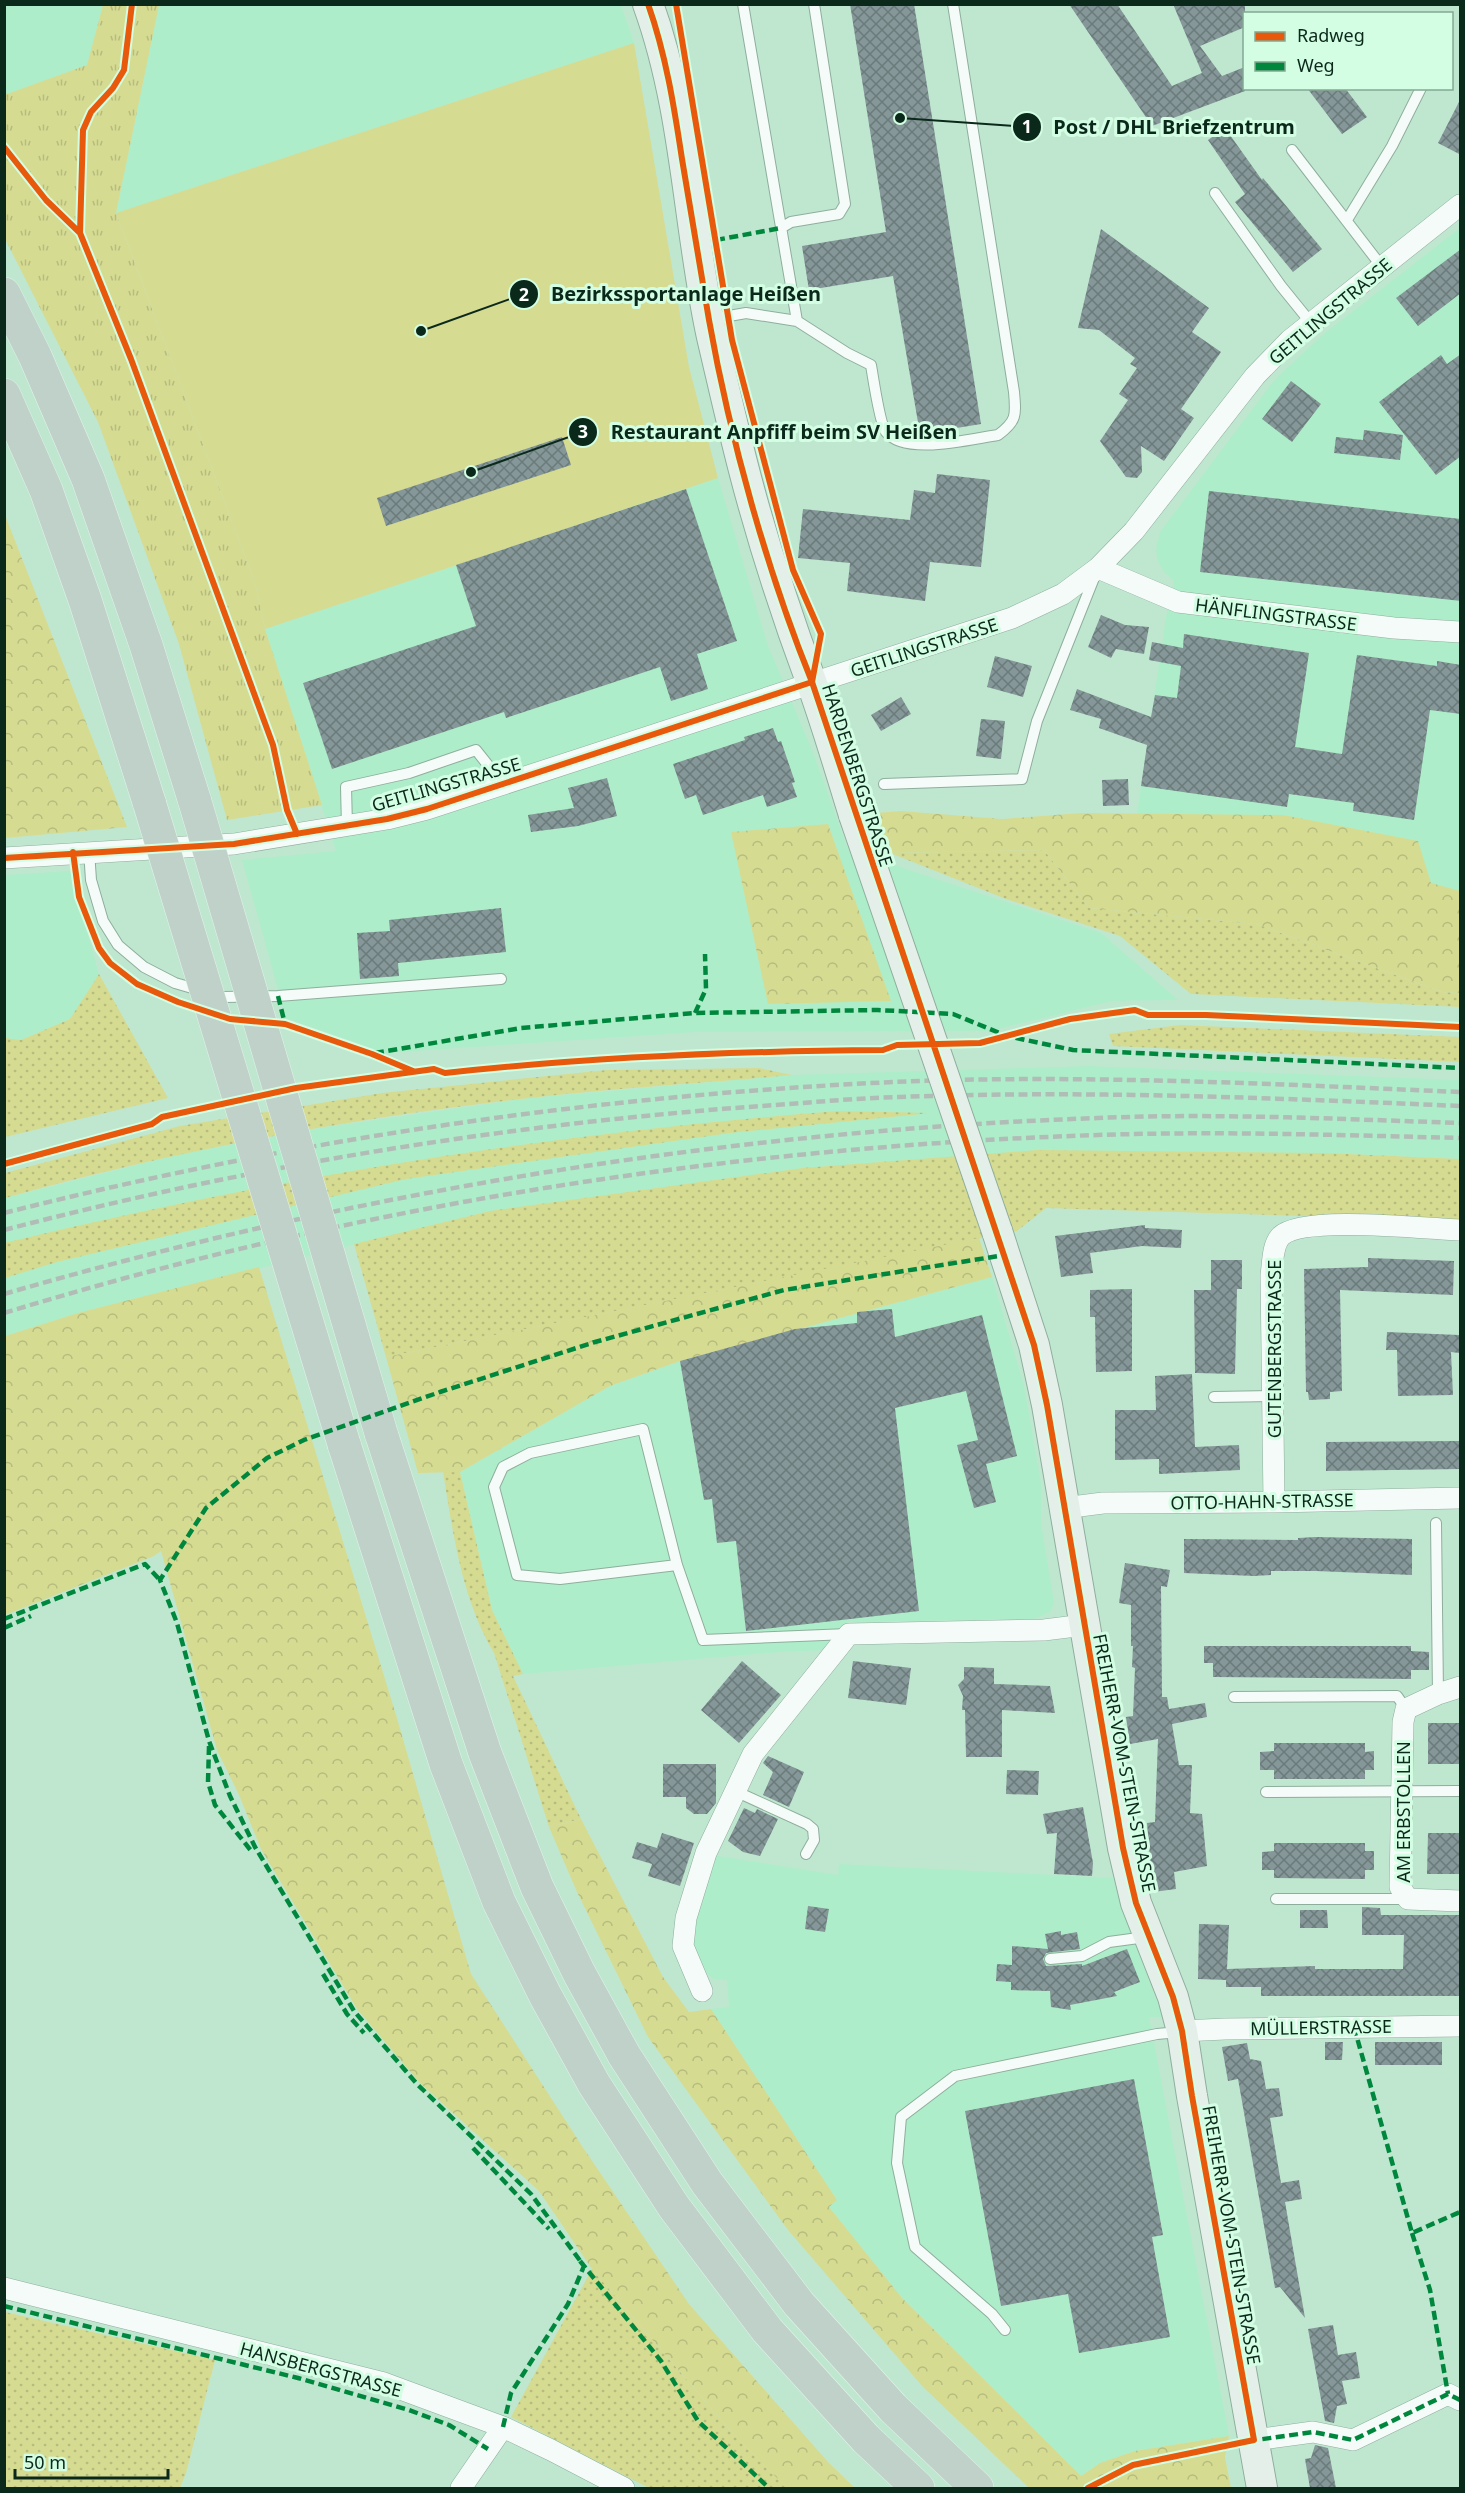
<svg xmlns="http://www.w3.org/2000/svg" width="1465" height="2493" viewBox="0 0 1465 2493" font-family="'Noto Sans',sans-serif">
<defs>
<pattern id="grass-dots" width="8" height="8" patternUnits="userSpaceOnUse" patternTransform="scale(1.5)"><rect width="8" height="8" fill="#d6db92"/><path d="M2 2h.1M6 6h.1" fill="none" stroke="#b6bc7d" stroke-width="1.8" stroke-linecap="round"/></pattern>
<pattern id="forest-crowns" width="20" height="18" patternUnits="userSpaceOnUse" patternTransform="scale(1.5)"><rect width="20" height="18" fill="#d6db92"/><path d="M2 6a3 3 0 1 1 6 0M12 15a3 3 0 1 1 6 0" fill="none" stroke="#b6bc7d"/></pattern>
<pattern id="park-tufts" width="24" height="20" patternUnits="userSpaceOnUse" patternTransform="scale(1.5)"><rect width="24" height="20" fill="#d6db92"/><path d="M3 7l-1-3M5 7V3M7 7l1-3M15 17l-1-3M17 17v-4M19 17l1-3" fill="none" stroke="#b6bc7d"/></pattern>
<pattern id="building-cross-hatch" width="8" height="8" patternUnits="userSpaceOnUse" patternTransform="scale(1.5)"><rect width="8" height="8" fill="#859798"/><path d="M0 0l8 8M0 8l8-8" fill="none" stroke="#6b7b7b"/></pattern>
</defs>
<rect width="100%" height="100%" fill="#bfe7d0"/>
<path fill="#aeedc9" d="M4,5H103L87,65L7,94L4,90Z
M159,5H621L634,43L116,213Z
M1460,228V891L1137,814L1166,617L1174,581L1164,572L1158,561L1156,549L1160,532L1272,383L1288,367L1325,333Z
M718,478L767,643L814,755L848,850L1101,933L1178,1000L1112,1001L990,1031L696,1032L385,1053L286,1018L242,860L336,851L265,629Z
M70,871L99,974L70,1019L21,1040L5,1038V875Z
M1088,1066L1460,1080V1159L1325,1153L490,1211L78,1313L5,1336V1198L17,1195L180,1154L326,1127L529,1098L792,1075Z
M992,1277L1024,1386L1041,1483V1523L1054,1603L1050,1612L1034,1619L848,1622L827,1650L780,1652L523,1674L492,1610L460,1472L610,1386L680,1361Z
M712,1855L838,1875L839,1864L1113,1878L1121,1906L1163,2017H1149L1229,2436L1135,2451L1100,2463L1081,2476L902,2298L829,2207L837,2200L711,2009L729,2007L727,1980L713,1979L704,1970L696,1958L689,1923Z"/>
<path fill="url(#grass-dots)" d="M1044,850L1089,908L1256,924L1442,992L1460,993V1007L1191,994L1120,936L1006,899L890,853Z
M99,974L168,1098L5,1137V1038L21,1040L70,1019Z
M1180,1025L1460,1037V1062L1113,1046L1109,1034Z
M759,1068L792,1075C704,1083 617,1088 530,1098C353,1118 176,1150 5,1198V1173L180,1126L382,1093L607,1070Z
M838,1111L931,1113L730,1133L406,1179L57,1262L5,1278L4,1243C279,1176 557,1133 838,1111Z
M1038,1150L1325,1153L1460,1159V1221L1046,1208L1017,1231L386,1357L354,1244L490,1211L803,1168Z
M443,1472H460L492,1610L523,1674L513,1676L581,1819L549,1827L494,1653C462,1600 453,1533 443,1472Z
M592,2269L735,2436L787,2488H649L511,2417Z
M5,2312L215,2360L186,2473L180,2488H5Z"/>
<path fill="url(#forest-crowns)" d="M5,515L127,827L5,838Z
M901,811L1002,819L1081,813L1283,815L1418,841L1431,883L1460,891V993L1442,992L1256,924L1089,908L1044,850L890,853L876,813Z
M828,824L891,1001L768,1004L731,832Z
M979,1238L992,1277L680,1361L610,1386L460,1472L418,1473L386,1357Z
M259,1267L396,1715L471,1974L582,2146L689,2304L829,2463L855,2488H787L735,2436L592,2269L539,2191L420,2083L357,2009L261,1849L239,1795L217,1750L161,1551L154,1556L5,1615V1336L78,1313Z
M581,1819L663,1977L689,2012L711,2009L837,2200L829,2207L902,2298L1081,2476L1100,2463L1135,2451L1229,2436L1225,2457L1231,2488H1029L923,2387L788,2230L648,2037L577,1892L549,1827Z"/>
<path fill="url(#park-tufts)" d="M103,5H159L116,213L255,583L265,629L322,805L227,820L179,644L98,422L5,239L4,90L7,94L87,65Z"/>
<path fill="#d6db92" d="M634,43L689,367L718,478L265,629L255,583L116,213Z"/>
<path fill="url(#building-cross-hatch)" d="M850,4H914L981,424L920,434L893,276L809,290L802,246L886,232Z
M1069,4H1117L1172,86L1202,73L1173,4H1245V27L1200,46L1222,76L1245,67V91L1152,126Z
M1307,88H1345L1367,117L1342,134Z
M1461,98V155L1438,143Z
M1225,128L1262,180L1263,178L1322,249L1293,272L1235,202L1245,194L1208,140Z
M1101,229L1209,308L1192,332L1221,352L1181,409L1194,418L1164,461L1141,446L1142,472L1137,478L1126,477L1100,441L1128,400L1119,394L1137,368L1130,364L1135,358L1099,330L1078,328Z
M1461,249V293L1418,326L1396,298Z
M1461,354V456L1436,475L1379,402L1441,355L1447,364Z
M1291,381L1321,404L1292,442L1262,419Z
M1364,430L1403,435L1400,460L1334,453L1336,437L1363,440Z
M562,437L571,465L386,526L377,498Z
M937,474L990,480L981,567L930,562L925,601L847,591L850,563L798,558L803,509L910,520L914,490L935,493Z
M686,489L737,641L697,654L708,689L671,701L660,667L506,718L504,712L332,769L303,683L476,626L456,565Z
M1209,491L1461,519V601L1200,572Z
M1101,615L1125,625L1149,627L1144,654L1116,649L1111,658L1088,647Z
M1184,634L1309,653L1295,747L1342,754L1357,655L1437,666V661L1461,665V714L1430,710L1414,820L1353,811L1354,803L1289,794L1287,807L1141,786L1147,745L1099,728L1101,719L1070,710L1077,689L1151,717L1155,695L1177,698L1181,666L1149,660L1152,642L1183,648Z
M995,656L1032,666L1023,697L987,687Z
M901,697L911,714L881,731L871,715Z
M981,719L1005,721L1001,759L976,756Z
M773,728L778,742L781,741L795,782L792,783L797,797L767,807L763,795L703,815L696,795L685,799L673,764L745,740L744,737Z
M607,778L617,816L578,826L531,832L528,815L574,808L568,788Z
M1128,779L1129,805L1103,806L1102,780Z
M501,908L506,952L398,963L399,976L360,979L357,933L390,931L389,920Z
M1145,1225V1228L1182,1230L1181,1248L1142,1246L1090,1253L1093,1273L1061,1277L1055,1236Z
M1368,1258L1454,1261L1453,1295L1340,1290L1342,1391L1330,1392V1399L1309,1400L1308,1392H1306L1304,1269L1368,1267Z
M1211,1260H1242V1289H1237L1235,1374L1195,1373L1194,1290H1211Z
M1132,1289V1371L1096,1372L1095,1317H1090V1290Z
M892,1309L895,1337L982,1315L1017,1456L986,1464L996,1502L974,1508L957,1445L978,1440L966,1391L895,1408L919,1611L746,1631L736,1541L717,1543L712,1499L704,1500L680,1361L795,1329L857,1323V1312Z
M1387,1332L1459,1335V1353L1451,1352L1453,1395L1398,1396L1397,1350H1386Z
M1192,1374L1195,1447L1239,1445L1240,1470L1159,1474V1459L1115,1460V1410H1156L1155,1376Z
M1461,1441V1469L1326,1471V1442Z
M1316,1537L1412,1539V1575L1316,1571H1271V1575L1254,1576L1184,1573V1539L1298,1540V1538Z
M1125,1563L1170,1570L1167,1587L1161,1586L1162,1697H1167L1169,1709L1205,1703L1207,1717L1172,1724L1179,1765H1192L1190,1813L1202,1814L1207,1866L1174,1872L1176,1889L1153,1892L1147,1823L1155,1822L1158,1739L1130,1744L1126,1717L1133,1716L1135,1668L1132,1667L1133,1646H1131V1605L1119,1603Z
M1204,1646H1411V1651L1429,1652V1670H1411V1679L1213,1677V1663H1204Z
M742,1661L781,1695L739,1743L701,1710Z
M853,1661L911,1668L906,1705L848,1698Z
M964,1667L994,1668V1684L1050,1686L1055,1713L1002,1710V1757H966L965,1710H962L963,1696L958,1685L964,1679Z
M1428,1723H1461V1764H1428Z
M1274,1743H1365V1752L1374,1751V1770H1365V1779H1274V1770H1260V1752L1274,1751Z
M768,1756L804,1772L789,1807L763,1795L773,1772L763,1763Z
M663,1764H716V1803L707,1814H694L686,1808V1797H663Z
M1007,1770L1039,1771L1038,1795L1006,1794Z
M1083,1807L1093,1863L1092,1876L1054,1874L1057,1833L1047,1834L1043,1814Z
M744,1808L755,1813L757,1809L778,1819L760,1856L743,1852L728,1841Z
M662,1833L694,1843L680,1886L648,1876L652,1864L632,1858L637,1842L657,1848Z
M1428,1833H1461V1874H1427Z
M1274,1843H1365V1851H1374V1870H1365V1879L1274,1878V1870H1262V1852L1274,1851Z
M808,1906L829,1909L825,1932L805,1929Z
M1362,1907L1380,1908L1381,1915H1461L1460,1996H1261V1987H1226V1980L1198,1979L1199,1924L1229,1925L1227,1969L1315,1966V1969H1403L1404,1935H1362Z
M1300,1910H1327L1328,1928H1300Z
M1061,1931V1935L1077,1932L1080,1949L1046,1953L1043,1959L1046,1966L1082,1964V1966L1127,1949L1140,1982L1114,1992L1117,1996L1070,2005L1071,2010L1051,2007L1050,1991L1011,1990V1982L996,1981L997,1964L1012,1965V1946L1048,1949L1045,1934Z
M1325,2042H1343L1342,2060H1325Z
M1375,2042H1442V2065H1375Z
M1247,2043L1250,2059L1261,2061L1266,2089L1279,2088L1283,2116L1270,2118L1281,2183L1299,2180L1302,2199L1285,2202L1305,2318L1280,2287L1275,2288L1238,2079L1228,2081L1222,2047Z
M1134,2079L1163,2235L1152,2237L1170,2337L1079,2353L1068,2294L1001,2306L965,2111Z
M1333,2325L1338,2355L1356,2352L1360,2378L1342,2381L1347,2404L1337,2406L1334,2423L1325,2421L1308,2329Z
M1315,2445L1328,2448L1336,2488H1310L1305,2459L1311,2458Z"/>
<g fill="none" stroke-linecap="round" stroke-linejoin="round">
<g stroke="#8eae9c" stroke-width="12">
<path id="lane" d="M743,4L797,321
M1292,150L1382,267
M1215,193L1281,286L1311,323
M1347,220L1392,146L1421,88
M781,228L791,222L839,214L845,204L814,4
M712,319L746,313L797,321L847,353L871,365C873,377 880,425 886,432C905,456 970,439 998,435C1017,421 1016,415 1014,392L953,4
M884,784L1022,779L1037,721L1096,573
M347,826L346,787L409,773L476,750L503,784
M89,851L91,880L103,921L118,945L144,967L175,983L223,997L278,996L501,979
M1214,1397L1272,1396
M1436,1523L1438,1694
M677,1565L560,1579L517,1575L494,1487L503,1467L530,1453L643,1429L677,1565L703,1640L848,1634
M1234,1697L1397,1696L1406,1709
M735,1791L807,1824L813,1829L814,1840L806,1854
M1266,1792L1460,1791
M1276,1899H1408
M1050,1959L1082,1956L1109,1942L1146,1937
M1005,2330L992,2314L915,2247L897,2163L901,2117L955,2076L1157,2034L1179,2032"/>
</g>
<g stroke="#8eae9c" stroke-width="22">
<path id="street" d="M1098,568L1178,602L1394,628L1460,632
M4,858L234,844L387,819L427,809L1012,618L1063,594L1098,568L1134,531L1255,376L1290,340L1460,205
M1274,1502L1271,1275C1273,1263 1272,1245 1281,1236C1303,1215 1427,1229 1460,1230
M1064,1508L1103,1503L1274,1502L1460,1498
M1460,1687L1438,1694L1406,1709L1403,1722L1400,1887L1408,1899L1460,1901
M702,1991L683,1946L686,1918L706,1853L753,1754L849,1634L1044,1630L1084,1625
M1182,2031L1225,2029L1460,2026
M4,2288L384,2383L503,2427L551,2450L624,2488
M1254,2440L1313,2432L1353,2440L1448,2394L1460,2400
M461,2488L503,2427"/>
</g>
<g stroke="#8eae9c" stroke-width="32">
<path id="secondary" d="M648,4C687,111 688,228 712,337C725,392 737,447 752,500C769,561 789,622 811,681C827,725 840,770 854,815
M997,1231L1034,1345L1047,1405L1123,1848L1136,1903L1173,1997L1182,2031L1192,2096L1262,2488"/>
</g>
<g stroke="#e2f4ea" stroke-width="34">
<path id="highway" d="M4,294L35,356L88,479L146,645L195,802
M4,395L46,490L85,600L150,805
M381,1433L485,1753L537,1887L579,1973L624,2055L707,2183L799,2304L893,2408L977,2488
M344,1444L446,1764L499,1902L545,1995L594,2084L674,2207L767,2330L866,2439L918,2488"/>
</g>
<use href="#lane" stroke="#f5fbf8" stroke-width="10"/>
<use href="#street" stroke="#f5fbf8" stroke-width="21"/>
<use href="#secondary" stroke="#e5efea" stroke-width="30"/>
<use href="#highway" stroke="#bfd1c8" stroke-width="33"/>
<path stroke="#b1bcb6" stroke-width="4.5" stroke-dasharray="9 4.5" stroke-linecap="butt" d="M4,1213C297,1139 591,1096 893,1082C1082,1074 1272,1084 1460,1092
M4,1230C257,1164 515,1123 775,1105C817,1102 858,1098 900,1097C1087,1090 1274,1098 1460,1106
M4,1294C359,1191 729,1131 1098,1118C1218,1113 1340,1119 1460,1123
M4,1313C357,1205 729,1147 1098,1135C1218,1131 1340,1135 1460,1138"/>
<g stroke="#8eae9c" stroke-width="32" stroke-linecap="butt">
<path id="secondary-bridge" d="M854,815L997,1231"/>
</g>
<g stroke="#e2f4ea" stroke-width="34" stroke-linecap="butt">
<path id="highway-bridge" d="M195,802L381,1433
M150,805L344,1444"/>
</g>
<use href="#secondary-bridge" stroke="#e5efea" stroke-width="30"/>
<use href="#highway-bridge" stroke="#bfd1c8" stroke-width="33"/>
<path stroke="#00873e" stroke-width="4.5" stroke-dasharray="9 4.5" stroke-linecap="butt" d="M716,240L781,228
M278,996L285,1024
M695,1013L706,989L705,954
M375,1053L521,1028L695,1013L878,1010L953,1014L1007,1036L1073,1050L1460,1068
M4,1619L145,1564L160,1580
M4,1628L31,1616
M209,1746L208,1782L215,1805L252,1852
M323,1974L347,2014L364,2033
M1354,2027L1412,2233L1460,2212
M473,2148L549,2229
M1412,2233L1430,2290L1448,2394
M580,2261L661,2361L698,2421L769,2488
M4,2306L298,2378L409,2410L449,2425L488,2449
M503,2427L511,2393L568,2304L584,2266L531,2194L417,2084L354,2011L255,1847L230,1796L209,1741L177,1623L160,1580L206,1508L267,1458L304,1440L440,1392L595,1342L784,1290L1005,1255
M1249,2441L1313,2432L1353,2440L1448,2394L1460,2400"/>
<g stroke="#d3fee4" stroke-width="10">
<path id="cycleway" d="M648,4C666,55 674,106 682,159C691,213 700,267 709,320C730,438 767,571 812,682L1034,1345L1047,1405L1123,1848L1136,1903L1173,1997L1182,2031L1192,2096L1254,2440L1133,2465L1088,2488
M676,4L732,340L793,570L821,634L812,682
M4,147L46,200L80,233L131,359L273,745L287,810L297,834
M80,233L83,130L91,112L113,88L124,70L132,4
M73,852L79,897L99,948L110,963L137,984L178,1002L230,1019L285,1024L372,1054L413,1071
M4,858L234,844L387,819L427,809L812,682
M4,1164L152,1124L162,1117L296,1088L434,1069L445,1073C591,1057 736,1051 883,1050L897,1045L980,1043L1070,1019L1135,1010L1148,1015H1206L1460,1027"/>
</g>
<use href="#cycleway" stroke="#e8590c" stroke-width="6"/>
</g>
<g text-anchor="middle" dominant-baseline="central" stroke-width="6" stroke-linejoin="round" paint-order="stroke">
<g font-size="18" fill="#0b291a" stroke="#d3fee4">
<text transform="translate(1330 311) rotate(-40)">GEITLINGSTRASSE</text>
<text transform="translate(1276 614) rotate(7)">HÄNFLINGSTRASSE</text>
<text transform="translate(924 647) rotate(-18)">GEITLINGSTRASSE</text>
<text transform="translate(858 775) rotate(72)">HARDENBERGSTRASSE</text>
<text transform="translate(446 784) rotate(-16)">GEITLINGSTRASSE</text>
<text transform="translate(1274 1349) rotate(-90)">GUTENBERGSTRASSE</text>
<text transform="translate(1262 1501) rotate(-1)">OTTO-HAHN-STRASSE</text>
<text transform="translate(1125 1763) rotate(79)">FREIHERR-VOM-STEIN-STRASSE</text>
<text transform="translate(1403 1812) rotate(-90)">AM ERBSTOLLEN</text>
<text transform="translate(1321 2027) rotate(-1)">MÜLLERSTRASSE</text>
<text transform="translate(1232 2235) rotate(80)">FREIHERR-VOM-STEIN-STRASSE</text>
<text transform="translate(321 2369) rotate(15)">HANSBERGSTRASSE</text>
</g>
</g>
<path fill="none" stroke="#0b291a" stroke-width="2" d="M900 118L1027 127M421 331L524 294M471 472L583 432"/>
<g fill="#0b291a" stroke="#d3fee4" stroke-width="2">
<circle cx="900" cy="118" r="6"/>
<circle cx="421" cy="331" r="6"/>
<circle cx="471" cy="472" r="6"/>
<circle cx="1027" cy="127" r="15"/>
<circle cx="524" cy="294" r="15"/>
<circle cx="583" cy="432" r="15"/>
</g>
<g font-size="18" text-anchor="middle" font-weight="bold" fill="#fff">
<text x="1027" y="133">1</text>
<text x="524" y="301">2</text>
<text x="583" y="438">3</text>
</g>
<g font-size="20" text-anchor="middle" font-weight="bold" fill="#0b291a" stroke="#d3fee4" stroke-width="6" stroke-linejoin="round" paint-order="stroke">
<text x="1174" y="134">Post / DHL Briefzentrum</text>
<text x="686" y="301">Bezirkssportanlage Heißen</text>
<text x="784" y="439">Restaurant Anpfiff beim SV Heißen</text>
</g>
<rect width="1465" height="2493" fill="none" stroke="#0b291a" stroke-width="12"/>
<rect x="1243" y="12" width="210" height="78" fill="#d3fee4" stroke="#83a993" stroke-width="1.5"/>
<rect x="1255" y="32" width="30" height="9" fill="#e8590c" stroke="#83a993" stroke-width="1.5"/>
<text x="1297" y="42" font-size="18" fill="#0b291a">Radweg</text>
<rect x="1255" y="62" width="30" height="9" fill="#00873e" stroke="#83a993" stroke-width="1.5"/>
<text x="1297" y="72" font-size="18" fill="#0b291a">Weg</text>
<path d="M15 2469v9h153v-9" fill="none" stroke="#0b291a" stroke-width="3"/>
<text x="24" y="2469" font-size="18" fill="#0b291a" stroke="#d3fee4" stroke-width="4.5" paint-order="stroke">50 m</text>
</svg>
